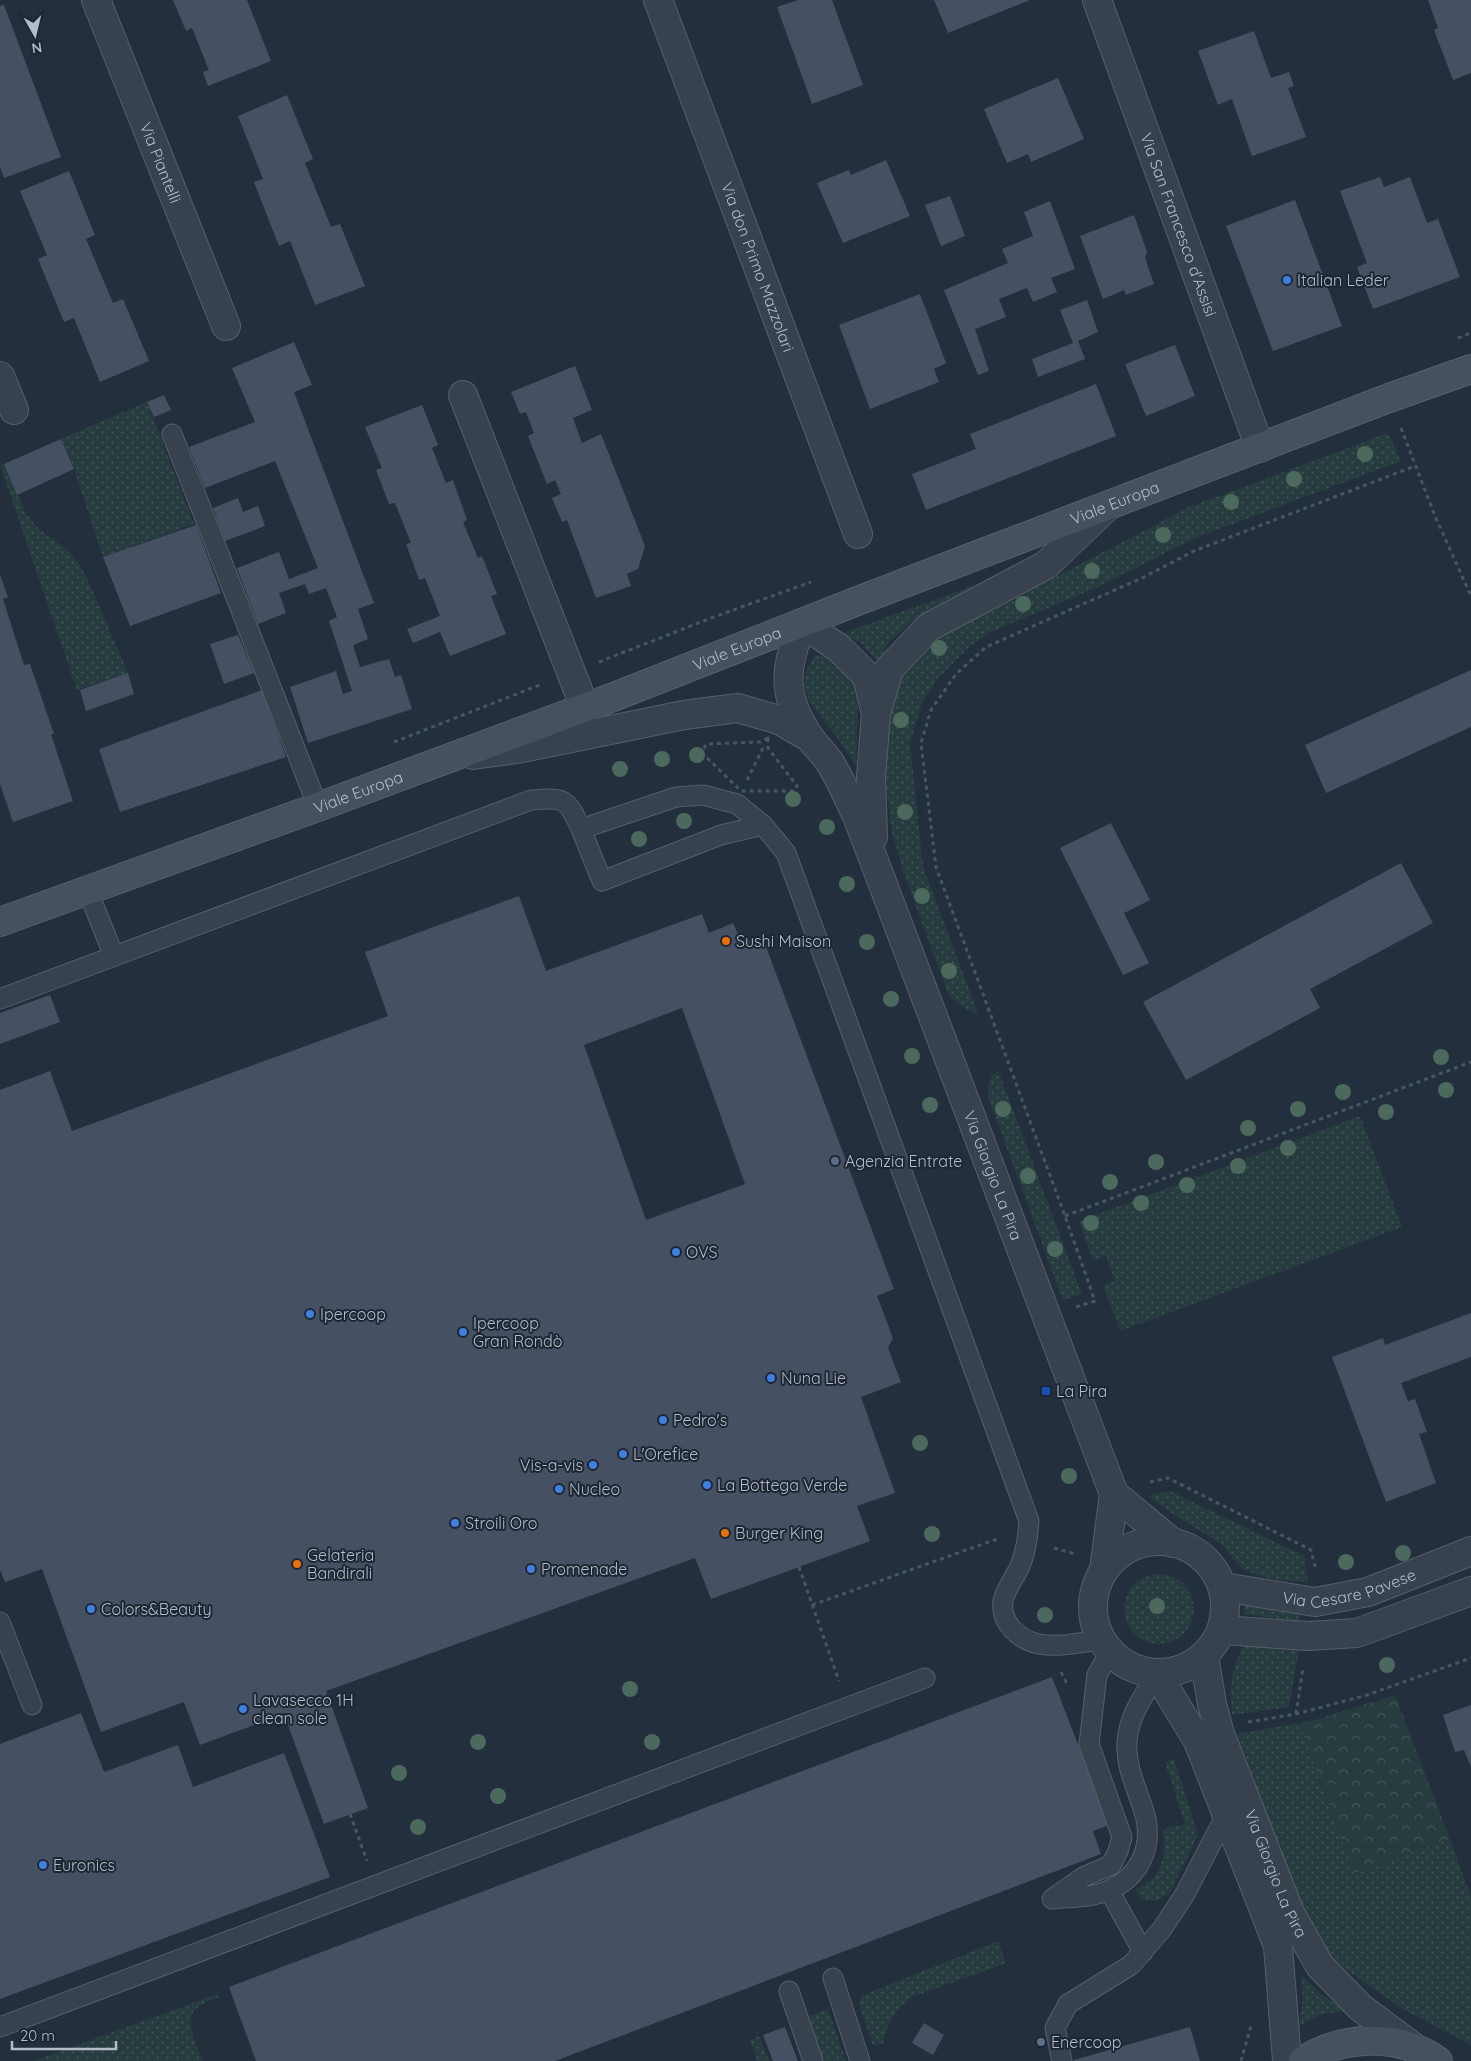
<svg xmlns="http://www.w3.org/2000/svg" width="1471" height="2061" viewBox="0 0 1471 2061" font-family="Quicksand,sans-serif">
<defs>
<pattern id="grass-dots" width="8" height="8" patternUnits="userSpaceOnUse" patternTransform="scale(1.25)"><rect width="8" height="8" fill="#263c3f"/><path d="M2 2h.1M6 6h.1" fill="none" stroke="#435659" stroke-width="1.8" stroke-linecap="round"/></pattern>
<pattern id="park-crowns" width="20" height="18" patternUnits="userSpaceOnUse" patternTransform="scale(1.25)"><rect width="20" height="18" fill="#263c3f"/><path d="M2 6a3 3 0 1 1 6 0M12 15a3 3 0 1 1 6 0" fill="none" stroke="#435659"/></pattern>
</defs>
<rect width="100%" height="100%" fill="#242f3e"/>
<path fill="url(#grass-dots)" d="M147,402L194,524L103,557L74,469L61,439Z
M1388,433L1401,461L1195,538L1096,588L990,632L969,647L938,678L922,703L910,743L923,867L978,1013L967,1010L949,996L903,871L892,832L886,784V737L888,699L908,661L930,643L1187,508Z
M4,464L27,515L39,529L66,549L77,561L87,578L128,673L77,690L0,465Z
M975,585L917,617L888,643L878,662L860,642L841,634Z
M816,655L829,657L853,680L858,691L856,766C848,755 841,742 832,731C813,705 789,687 816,655Z
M998,1070L1082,1294L1063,1301L988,1096C988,1085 989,1076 998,1070Z
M1360,1116L1402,1227L1120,1331L1103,1285L1115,1281L1106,1256L1093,1260L1079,1221Z
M1170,1491L1304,1556L1308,1582C1289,1582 1252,1578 1238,1565C1231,1558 1231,1551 1221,1544C1197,1528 1171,1514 1148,1496Z
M1124 1609a35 35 0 1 1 70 0a35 35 0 1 1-70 0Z
M1245,1599L1300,1612L1298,1621L1244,1614Z
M1255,1643L1272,1644L1299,1650L1289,1707L1232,1715C1230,1687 1230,1673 1242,1648Z
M1299,1723L1354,1873L1450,1839L1471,1897V2045L1401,2008L1327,1956L1308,1924L1237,1734Z
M1174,1759L1198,1835L1171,1891L1165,1896L1157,1900L1146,1901L1139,1896L1136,1889C1163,1879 1166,1856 1163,1829L1185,1824L1165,1762Z
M998,1941L1006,1963L910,1998L895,2013L887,2028L883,2043L873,2046L859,2005L861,1996Z
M1301,1975L1320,1993L1345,2011L1321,2014L1299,2026L1303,1999Z
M218,1994L219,1997C212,2000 203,2003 197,2008C182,2020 198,2047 203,2061H33Z
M828,2009L846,2061H824L809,2016Z
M759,2036L769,2061H757L750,2041Z"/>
<path fill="url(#park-crowns)" d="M1395,1695L1450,1839L1354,1873L1299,1723L1318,1719Z"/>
<path fill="#455162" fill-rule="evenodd" d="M173,0H247L271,61L208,86L203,72L209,70L192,28L186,31Z
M798,0H832L863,85L812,104L777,7Z
M934,0H1030L948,33Z
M1428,0H1471V73L1453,80L1434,30L1438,28Z
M4,5L61,157L4,178L0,167V6Z
M1254,31L1271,78L1289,72L1294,86L1288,88L1306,137L1252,156L1232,99L1218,105L1198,51Z
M1058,78L1084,139L1031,162L1028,154L1007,163L984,109Z
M287,95L313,159L305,163L331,227L340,224L365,286L315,305L290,241L279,246L254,182L263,179L238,116Z
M886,160L910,216L843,243L817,183L849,170L851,175Z
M69,171L95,235L86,239L113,303L123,299L149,361L100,382L74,318L64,322L52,293L38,259L47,255L20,191Z
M1380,177L1384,187L1410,177L1427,223L1438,219L1460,277L1373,309L1357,267L1367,263L1340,191Z
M950,196L965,236L941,246L925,205Z
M1295,200L1342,326L1273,351L1226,226Z
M1050,201L1075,269L1051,278L1057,292L1033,302L1027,288L999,299L1006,317L975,329L989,371L978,375L944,290L1008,263L1002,249L1033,236L1024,212Z
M1134,215L1147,252L1145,258L1154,284L1126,295L1124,290L1103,299L1080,236Z
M920,294L946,363L934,369L939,382L870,409L839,325Z
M1087,300L1098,332L1078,341L1085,359L1038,377L1032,359L1073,343L1060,310Z
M294,342L312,385L294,392L374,603L358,609L368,639L353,645L360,667L389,659L395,677L401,675L412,709L308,743L290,687L336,671L343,694L352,691L329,621L337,617L326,588L309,594L305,584L279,593L286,613L258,624L237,568L279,552L289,579L318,568L275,461L205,488L189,447L255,422L232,368Z
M1175,345L1195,396L1146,416L1125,364Z
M575,366L592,410L573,418L582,443L601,434L645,546L638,569L627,574L631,586L596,598L567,520L562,522L552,498L561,494L555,480L547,484L528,436L534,433L526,412L520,414L511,392Z
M1096,384L1116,436L926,510L912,474L976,449L970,434Z
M164,395L171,410L154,417L147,402Z
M422,405L438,445L432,448L446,483L453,480L467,520L463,522L478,558L482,556L497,594L491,596L506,634L450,656L440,632L413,643L407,629L440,616L425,578L419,580L406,544L411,543L395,503L389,504L376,470L382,468L365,427Z
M61,439L74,469L17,495L4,464Z
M238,498L243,512L258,506L265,526L225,541L213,508Z
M196,525L221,593L130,626L103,557Z
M0,575L8,597L3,599L24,665L30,664L54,734H51L73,801L13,822L0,784Z
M238,635L254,673L224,684L210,644Z
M1471,670V727L1326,793L1305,745Z
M128,673L134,694L86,711L80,690Z
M262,690L286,757L120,812L99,749Z
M1111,823L1150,900L1124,913L1149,963L1123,975L1060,848Z
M1401,863L1433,923L1310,989L1320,1008L1186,1080L1143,1002Z
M519,896L546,971L702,914L709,933L733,923L742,943L762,936L894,1289L877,1296L893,1338L888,1348L901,1382L861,1397L895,1493L857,1506L870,1541L711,1599L695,1558L326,1691L368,1808L324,1824L284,1714L200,1745L184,1702L101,1732L42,1569L5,1582L0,1570V1090L50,1071L72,1131L388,1016L365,952ZM682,1008L745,1184L646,1220L584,1045Z
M50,995L60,1022L0,1044V1013Z
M1471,1313V1357L1401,1383L1408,1401L1415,1399L1427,1432L1419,1434L1436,1483L1386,1502L1332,1357L1383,1338L1385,1345Z
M1052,1677L1109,1825L1093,1831L1101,1854L555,2061H256L229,1987Z
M1471,1705V1767L1464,1750L1455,1752L1443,1715Z
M81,1713L104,1772L178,1745L193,1787L284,1753L330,1877L0,1999V1744Z
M924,2023L944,2035L933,2055L912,2043Z
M785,2027L798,2061H773L763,2035Z
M1190,2027L1200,2061H1074V2060Z"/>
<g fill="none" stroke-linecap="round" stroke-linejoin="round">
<g stroke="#565f6c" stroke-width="21">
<path id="lane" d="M172,434L318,807
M763,825L721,835L602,881L581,829L676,797L703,795L737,804L763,825L786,853L1029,1521C1028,1537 1026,1552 1020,1566C1015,1577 1005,1590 1003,1601C1000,1623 1019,1640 1039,1644C1058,1648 1082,1642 1101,1640
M87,889L114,956
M0,999L531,800C565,797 567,798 581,829
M0,1622L32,1705
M1109,1890L1143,1952
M1053,1898L1083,1877L1111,1865L1118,1851L1122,1837L1089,1744L1097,1675L1110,1652
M1052,1899C1071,1897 1092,1898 1109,1890C1138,1878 1152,1850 1146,1819C1140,1793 1125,1770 1127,1742C1129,1715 1143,1697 1157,1674
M833,1978L860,2061
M789,1991L813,2061
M0,2027L925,1678
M1062,2061L1055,2028L1068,2004L1131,1965L1162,1929L1185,1894L1226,1815"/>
</g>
<g stroke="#565f6c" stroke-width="30">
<g id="street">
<path id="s1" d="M96,0L226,326"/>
<path id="s2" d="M658,0L858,534"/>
<path id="s3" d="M1097,0L1260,448"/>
<path d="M0,376L14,410"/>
<path d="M463,395L585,708"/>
<path id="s4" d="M876,714L867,676L840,649L802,623C785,670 780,693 810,738C816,746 823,753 829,761C840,778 848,798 857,816L1114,1494L1104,1570"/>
<path d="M473,755L517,749L684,715L738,708L779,720L810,738"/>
<path d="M873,837L871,776L876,714L889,669L929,627L1046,565L1109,505"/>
<path d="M1114,1494L1173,1543"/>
<circle cx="1159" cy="1607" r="66"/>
<path id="s5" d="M1223,1587L1315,1602L1368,1592L1471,1551"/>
<path d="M1222,1630L1308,1636L1357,1633L1471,1591"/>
<path id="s6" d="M1204,1656L1212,1704L1220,1734L1290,1913L1320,1966L1361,2008L1416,2049"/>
<path d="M1157,1674L1198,1741L1278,1946L1287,2061"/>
</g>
</g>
<g stroke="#565f6c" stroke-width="30">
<g id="secondary">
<path id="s7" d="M0,922L318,807L616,696L860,600L1389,398L1471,369"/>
<path d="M1303,2061C1342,2035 1399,2033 1438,2061"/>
</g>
</g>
<path stroke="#44595c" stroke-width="3" stroke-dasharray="4 4" stroke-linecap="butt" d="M1458,338L1471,333
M1401,428L1435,516L1471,596
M599,662L711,618L811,582
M768,738V748L797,786L794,791H741L702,753L706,744L760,742Z
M394,742L542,684
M747,780L763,748
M1065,1216L1471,1062
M1076,1307L1095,1301L1065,1216L936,867L921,743L931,710L956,674L986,647L1142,578L1194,551L1415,466
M1150,1482L1168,1478L1311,1550L1316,1570
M1054,1548L1075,1554
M799,1567L839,1681
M812,1605L1000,1538
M1061,1672L1067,1684
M1296,1714L1303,1668
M1248,1722L1296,1714L1367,1695L1471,1658
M350,1814L367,1861
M1241,2061L1251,2026"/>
<use href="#lane" stroke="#38414e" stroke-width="19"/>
<use href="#street" stroke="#38414e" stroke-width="28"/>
<use href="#secondary" stroke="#465061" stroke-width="28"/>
</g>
<g fill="#4b6a5d">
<circle cx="1365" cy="454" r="8"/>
<circle cx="1294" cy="479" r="8"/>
<circle cx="1231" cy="502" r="8"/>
<circle cx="1163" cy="535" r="8"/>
<circle cx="1092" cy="571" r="8"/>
<circle cx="1023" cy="604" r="8"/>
<circle cx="939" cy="648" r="8"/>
<circle cx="901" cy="720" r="8"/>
<circle cx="697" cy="755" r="8"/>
<circle cx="662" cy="759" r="8"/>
<circle cx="620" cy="769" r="8"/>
<circle cx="793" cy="799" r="8"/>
<circle cx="905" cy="812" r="8"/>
<circle cx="684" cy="821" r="8"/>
<circle cx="827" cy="827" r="8"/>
<circle cx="639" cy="839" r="8"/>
<circle cx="847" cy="884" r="8"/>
<circle cx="922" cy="896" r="8"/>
<circle cx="867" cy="942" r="8"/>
<circle cx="949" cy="971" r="8"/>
<circle cx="891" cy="999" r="8"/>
<circle cx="912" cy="1056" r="8"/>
<circle cx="1441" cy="1057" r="8"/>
<circle cx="1446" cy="1090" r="8"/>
<circle cx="1343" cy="1092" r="8"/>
<circle cx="930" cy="1105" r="8"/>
<circle cx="1003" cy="1109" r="8"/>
<circle cx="1298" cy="1109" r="8"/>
<circle cx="1386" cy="1112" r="8"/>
<circle cx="1248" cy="1128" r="8"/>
<circle cx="1288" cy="1148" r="8"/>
<circle cx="1156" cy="1162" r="8"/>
<circle cx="1238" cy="1166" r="8"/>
<circle cx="1028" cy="1176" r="8"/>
<circle cx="1110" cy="1182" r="8"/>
<circle cx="1187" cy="1185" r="8"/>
<circle cx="1141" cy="1203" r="8"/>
<circle cx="1091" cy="1223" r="8"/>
<circle cx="1055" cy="1249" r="8"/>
<circle cx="920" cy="1443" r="8"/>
<circle cx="1069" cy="1476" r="8"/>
<circle cx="932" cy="1534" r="8"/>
<circle cx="1403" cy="1553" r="8"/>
<circle cx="1346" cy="1562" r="8"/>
<circle cx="1157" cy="1606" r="8"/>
<circle cx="1045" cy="1615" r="8"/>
<circle cx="1387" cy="1665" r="8"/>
<circle cx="630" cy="1689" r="8"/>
<circle cx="478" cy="1742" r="8"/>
<circle cx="652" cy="1742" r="8"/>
<circle cx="399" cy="1773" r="8"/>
<circle cx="498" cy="1796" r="8"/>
<circle cx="418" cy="1827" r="8"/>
</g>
<g fill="#3f7fe0" stroke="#1d2633" stroke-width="2">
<circle cx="1287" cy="280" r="5"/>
<circle cx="676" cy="1252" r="5"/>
<circle cx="310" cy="1314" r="5"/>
<circle cx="463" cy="1332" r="5"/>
<circle cx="771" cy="1378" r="5"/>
<circle cx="663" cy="1420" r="5"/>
<circle cx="623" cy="1454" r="5"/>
<circle cx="593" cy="1465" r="5"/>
<circle cx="707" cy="1485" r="5"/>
<circle cx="559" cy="1489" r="5"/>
<circle cx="455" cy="1523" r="5"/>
<circle cx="531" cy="1569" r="5"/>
<circle cx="91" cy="1609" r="5"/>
<circle cx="243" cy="1709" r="5"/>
<circle cx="43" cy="1865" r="5"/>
</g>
<g fill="#e8710a" stroke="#1d2633" stroke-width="2">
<circle cx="726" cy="941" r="5"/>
<circle cx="725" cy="1533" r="5"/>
<circle cx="297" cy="1564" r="5"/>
</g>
<g fill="#5c6f8a" stroke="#1d2633" stroke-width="2">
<circle cx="835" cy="1161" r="5"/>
<circle cx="1041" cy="2042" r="5"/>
</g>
<rect fill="#1a4fb4" stroke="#1d2633" stroke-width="2" x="1041" y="1386" width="10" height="10" rx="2.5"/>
<g text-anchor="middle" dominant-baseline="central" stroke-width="4" stroke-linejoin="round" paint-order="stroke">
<g font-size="16" fill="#b4bcc9" stroke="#1d2633">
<text stroke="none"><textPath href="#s1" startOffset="175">Via Piantelli</textPath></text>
<text stroke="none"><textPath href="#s3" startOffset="239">Via San Francesco d'Assisi</textPath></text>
<text stroke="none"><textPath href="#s2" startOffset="285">Via don Primo Mazzolari</textPath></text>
<text stroke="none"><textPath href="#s7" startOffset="1191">Viale Europa</textPath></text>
<text stroke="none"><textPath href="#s7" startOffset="786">Viale Europa</textPath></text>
<text stroke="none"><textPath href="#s7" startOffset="381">Viale Europa</textPath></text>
<text stroke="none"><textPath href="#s4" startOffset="721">Via Giorgio La Pira</textPath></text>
<text stroke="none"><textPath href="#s5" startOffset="129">Via Cesare Pavese</textPath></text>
<text stroke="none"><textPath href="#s6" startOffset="230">Via Giorgio La Pira</textPath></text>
</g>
<g font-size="16" fill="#b4bcc9" stroke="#1d2633" text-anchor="start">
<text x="1297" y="280">Italian Leder</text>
<text x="736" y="941">Sushi Maison</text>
<text x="845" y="1161">Agenzia Entrate</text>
<text x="686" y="1252">OVS</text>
<text x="320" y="1314">Ipercoop</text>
<text x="473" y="1323">Ipercoop<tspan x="473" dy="18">Gran Rondò</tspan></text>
<text x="781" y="1378">Nuna Lie</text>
<text x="1056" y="1391">La Pira</text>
<text x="673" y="1420">Pedro's</text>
<text x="633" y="1454">L'Orefice</text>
<text x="583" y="1465" text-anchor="end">Vis-a-vis</text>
<text x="717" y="1485">La Bottega Verde</text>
<text x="569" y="1489">Nucleo</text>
<text x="465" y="1523">Stroili Oro</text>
<text x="735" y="1533">Burger King</text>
<text x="307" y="1555">Gelateria<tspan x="307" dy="18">Bandirali</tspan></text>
<text x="541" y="1569">Promenade</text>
<text x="101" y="1609">Colors&amp;Beauty</text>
<text x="253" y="1700">Lavasecco 1H<tspan x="253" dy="18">clean sole</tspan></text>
<text x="53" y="1865">Euronics</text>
<text x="1051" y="2042">Enercoop</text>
</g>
</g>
<g transform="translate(35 35) rotate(172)" stroke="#1d2633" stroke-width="4" paint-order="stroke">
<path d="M0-4L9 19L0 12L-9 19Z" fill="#b4bcc9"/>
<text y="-8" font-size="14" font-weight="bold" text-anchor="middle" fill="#b4bcc9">N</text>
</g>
<path d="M12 2041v8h104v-8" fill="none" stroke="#b4bcc9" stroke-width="2.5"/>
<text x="20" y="2041" font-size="15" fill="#b4bcc9" stroke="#1d2633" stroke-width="4" paint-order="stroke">20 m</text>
</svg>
